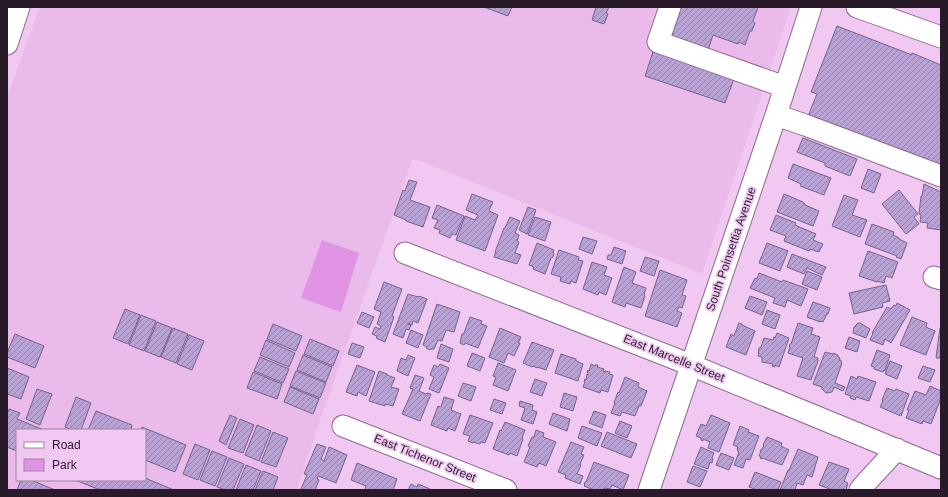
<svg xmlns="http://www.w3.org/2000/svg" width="948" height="497" viewBox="0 0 948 497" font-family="Arial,sans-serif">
<defs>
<pattern id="building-hatch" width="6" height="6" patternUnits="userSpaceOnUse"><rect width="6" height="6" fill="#b9a3d4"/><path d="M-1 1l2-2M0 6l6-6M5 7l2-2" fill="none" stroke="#9684ac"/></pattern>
</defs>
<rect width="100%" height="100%" fill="#f1c8f2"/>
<path fill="#e9baea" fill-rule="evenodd" d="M40,7H791L702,274L413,158L316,432L297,490H7V97ZM17,430H145V480H17Z"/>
<path fill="#df93e2" d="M322,240L359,253L341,312L301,298Z"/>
<path fill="url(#building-hatch)" stroke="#76618e" d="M484,7H512L508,16Z
M596,7H609L606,13L608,14L604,24L592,20Z
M675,7H758L753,21L755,23L752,31H750L745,45L739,42L738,44L713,35L708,50L671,38L679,14L673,12Z
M837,26L912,55V53L941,65V168L808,116L817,94L811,92Z
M654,49L735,76L725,103L645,76Z
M803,138L857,159L850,176L825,166V163L797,152Z
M793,164L831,178L824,195L800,186L801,184L788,178Z
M868,169L881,174L874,193L861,188Z
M409,180L417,182L410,200L430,207L423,227L406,221V220L394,215L403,190L405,191Z
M924,184L941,192V230L927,228L928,223L920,222L921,215L919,214L921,196H922Z
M899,190L918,214L914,217L919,224L906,234L882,204Z
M472,194L493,202L489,211L498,215L485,251L456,240L465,216L475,220L478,215L466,210Z
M784,194L803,202V203L805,204V205L819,211L813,226L777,212Z
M844,195L858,200L852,215L867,220L860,237L832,226Z
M437,205L464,216L456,235L452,234L450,238L439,233L440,230L434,228L438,220L432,218Z
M528,207L536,210L527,234L519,230Z
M776,215L796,223L795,225L816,234L813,240L823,244L819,252L810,249L809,251L784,241L786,236L770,230Z
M510,217L520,221L515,233L519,235L517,241L519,242L515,253L521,255L517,264L494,257L496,252H495L504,228H505Z
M535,217L551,222L545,241L528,235Z
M872,224L894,232L893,235L899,238V239L907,243L901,259L896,257L897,256L865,244Z
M583,237L597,241L592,254L579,249Z
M537,243L554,250L553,252L554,254L553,257L551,258L545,274L533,269L534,267L529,265Z
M767,243L788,251L780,271L759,263Z
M614,247L626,251L622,264L607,259L608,255H611Z
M559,250L579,257L578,260L583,261L576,283L571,281L570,284L560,281L561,277L551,274Z
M868,251L898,262L892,278L886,276L884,283L877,281V282L859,276Z
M792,254L826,267L822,275L807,268L804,274L787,267Z
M645,257L659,261L654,276L640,271Z
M592,262L607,267L604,275L612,278L606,295L599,292L598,295L583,289Z
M624,267L636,272L632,283L646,288L644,295L645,296L641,308L626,303L625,307L612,302Z
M660,270L687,280L682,295L686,296L682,308L679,307L677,311L682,313L677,327L645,316Z
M807,271L822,277L817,290L802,284Z
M759,273L782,282L783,280L808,289L801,306L787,300L785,307L773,303L775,298L750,288L755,278L757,279Z
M384,282L402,289L392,316L394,317L385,342L376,338L377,336L372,334L375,327L380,329L381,326L377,324L381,312L374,309Z
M886,285L890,301L882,303L883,307L854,314L849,293Z
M408,294L418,297L419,296L427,299L418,323L413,321L412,325L408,323V324L411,325L409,330L406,329L403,338L393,334Z
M750,296L767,302L762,315L745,308Z
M813,302L830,308L828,314H827L823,322L821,321L820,322L807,317Z
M897,303L910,310L891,343L885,339L883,345L870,340L873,333H872L887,307L891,309L894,305L896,306Z
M437,304L460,312L454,332L446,330L442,341L438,340L434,349H430V350L426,348L427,347L423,345Z
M125,309L140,315L128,344L113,338Z
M767,310L780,315L775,329L762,324Z
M362,312L374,317L369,328L357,323Z
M141,315L156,321L144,351L129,345Z
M470,317L482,321L481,324L487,326L478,348L465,343L464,345L460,343L461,339V337L462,334L464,333Z
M912,317L927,323L926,327L935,331L926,355L900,345Z
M157,322L172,328L160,357L145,351Z
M739,323L742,324V325L755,331L746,355L726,347L731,334L734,336Z
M798,323L813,328L811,334L820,337L814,357L818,358V361L811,380L797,376L803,358L788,353L790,347L789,346L790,344H791Z
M858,323H860L870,329L866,338L853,333L854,327Z
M273,324L302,336L296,351L267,339Z
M173,328L188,334L176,363L161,357Z
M500,328L521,337L518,343H520L514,356L508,353L504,363L489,357Z
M940,328H941V358H936Z
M411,330L423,335L418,348L406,343Z
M777,333L789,338L779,367L775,365V367L772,366L773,364L762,362V357L758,356L759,353H758L759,351L758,350L759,348H760L761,347L764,338L773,340L774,337L775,338Z
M15,334L44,346L35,368L7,357V353Z
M189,335L204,341L192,370L177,364Z
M849,337L860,341L857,352L845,348Z
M310,339L339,351L333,366L304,354Z
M266,340L295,353L289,367L260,355Z
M532,342L554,350L546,370L537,367V368L533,366L532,367L523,363Z
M352,343L364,347L360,358L348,354Z
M441,344L453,349L449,362L437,358Z
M877,350L890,355L885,371L884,370L883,372L874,369V367L871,366Z
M825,352L833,354V353L838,355V357L840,358L839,360H841V362L842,363L835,383L845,387L843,391L834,387L832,392L826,393L822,389V387L813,384Z
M472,353L485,358L480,371L467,366Z
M561,354L576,359V361L583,364L578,381L555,373Z
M303,355L332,367L326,382L297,370Z
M408,355L415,358L408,376L397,371L401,358L406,360Z
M260,357L289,369L283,383L254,371Z
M890,361L902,366L897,379L885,374Z
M498,363L516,370L508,391L493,385L496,377L493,376Z
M440,364L449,368L439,393L429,389L434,377L430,375L434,365L438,367Z
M591,364L595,366V365H598L597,367L604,369L603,371L605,372V371L610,372L609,374L613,375L608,392L601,390L600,393L583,387L585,382H584L585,379L586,380L587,374L588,375V373L587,372L588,370L589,371Z
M357,365L375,372L366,396L358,392L357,396L346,392Z
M923,366L935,370L930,382L918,378Z
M7,368L29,377L21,399L7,394Z
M296,371L326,383L320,398L290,386Z
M379,371L387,374V375L395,378L391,387L399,389L393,406L385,404V406L369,401Z
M253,372L282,384L277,399L247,388Z
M415,375L424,378L419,391L426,394L427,393L431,394L420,421L402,414L413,389L410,388Z
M851,376L857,379L858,376L876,382L869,401L856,397L855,400L850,398L851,396L845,394Z
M625,377L639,383L638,387L647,391L641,406H639L635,416L622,412L620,416L611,413L615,403H614L618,392L619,393Z
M535,379L547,383L542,396L530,392Z
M463,383L476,387L471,401L458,396Z
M930,386L941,391V398L931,424L923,421L922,424L906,418L909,410H907L915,391L926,395Z
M290,387L319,399L313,414L284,402Z
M887,388L895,391L896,389L909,394L901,416L880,407L883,401L882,400Z
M37,389L52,394L40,425L26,419Z
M564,393L577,397L573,411L560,407Z
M76,397L91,403L81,430H72L65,427Z
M444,397L454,400L451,410L461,414L455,431L448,428L447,431L431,425L438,406L441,407Z
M494,399L506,403L502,414L490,410Z
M520,401L533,405L532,410L537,412L533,424L521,420L525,408L519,406Z
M9,409L20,413L17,419L44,430H17V451L7,447V414Z
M96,411L132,425L131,430H88Z
M594,411L606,415L602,428L589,423Z
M553,413L570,419L567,431L549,424Z
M230,415L237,418L226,445L219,441Z
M470,415L493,423L485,443L481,442L480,444L473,442V443L468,441L470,436L463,434Z
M711,415L730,423L719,452L708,448L710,442L703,439V441L701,440V438L696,436L701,424L706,426Z
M240,419L254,425L243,453L228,448Z
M620,421L632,426L627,438L615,433Z
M505,422L525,430L522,438L523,439L517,456L510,453L509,455L493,449L500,430L501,431Z
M257,425L271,431L259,461L245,455Z
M582,426L602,433L597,446L578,438Z
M740,426L749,430L748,432L759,436L750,460L746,459L743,468L734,465L739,452H738V450H737L738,447L733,445Z
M142,427L186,445L175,472L145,460V430H141Z
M536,430L544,433L543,437L556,442L546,466L539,463L537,467L524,462L530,447L528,446L532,437H534Z
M273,432L288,438L276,467L261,462Z
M607,432L637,444L631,458L601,446Z
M767,437L782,443L781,446L789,450L782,465L762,458V459L760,458L761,457L759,456L761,451H760L764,446L763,445Z
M571,442L584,447L581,454L584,455L580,464L581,465L577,474L583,476L580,484L565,478L566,475L558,472Z
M195,444L210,450L198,480L183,474Z
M317,444L326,447L321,459L324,461L329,447L347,455L336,483L318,476L317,479L319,480L315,490H303L301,489L307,475L304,474Z
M701,447L714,453L712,458L713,459L712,463L710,462L708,469L694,464Z
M798,449L818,457L812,477L807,475L803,485L797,483L795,490H780L788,470H789L790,468Z
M212,451L227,457L215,486L200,480Z
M721,453L734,458L729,470L716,465Z
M229,458L244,464L233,490H225L217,487Z
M594,462L629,475L623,490L612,485L610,489L605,488L604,490H594L584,486L585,485L584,484L585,482H586Z
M829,462L849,469L844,481L848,483L846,490H832L819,485Z
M357,463L397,479L393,490H365L366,486L351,480Z
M246,465L261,471L253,490H236Z
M693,466L707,471L700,487L687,482Z
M263,471L278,477L273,490H255Z
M755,472L781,482L778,490H757L749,487Z
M145,478L174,490H100L75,480H145Z
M21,480H31L55,490H17Z
M411,484L417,487L418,484L430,489V490H408Z"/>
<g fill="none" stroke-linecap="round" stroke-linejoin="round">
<g stroke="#8e6990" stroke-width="23">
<path id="minor" d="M670,7L658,42L785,87
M857,7L941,37
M7,44L19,7
M776,115L805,125L941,176
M405,253L691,365L941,468
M934,277L941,279
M343,426L506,490
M649,490L776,115L811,7
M860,490L863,486L897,449"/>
</g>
<use href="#minor" stroke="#fff" stroke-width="21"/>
</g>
<g text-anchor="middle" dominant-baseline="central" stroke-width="3.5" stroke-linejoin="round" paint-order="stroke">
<g font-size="12" fill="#291a29" stroke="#f1c8f2">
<text transform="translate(731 249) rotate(-71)">South Poinsettia Avenue</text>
<text transform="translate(674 358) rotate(22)">East Marcelle Street</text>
<text transform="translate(425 458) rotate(22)">East Tichenor Street</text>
</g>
</g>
<rect width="948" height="497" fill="none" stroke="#291a29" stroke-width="16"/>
<rect x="16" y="429" width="130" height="52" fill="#f1c8f2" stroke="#a182a2"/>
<rect x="24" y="442" width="20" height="6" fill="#ffffff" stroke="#a182a2"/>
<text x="52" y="449" font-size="12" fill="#291a29">Road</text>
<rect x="24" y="459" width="20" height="12" fill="#df93e2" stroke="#a182a2"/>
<text x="52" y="469" font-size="12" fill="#291a29">Park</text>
</svg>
